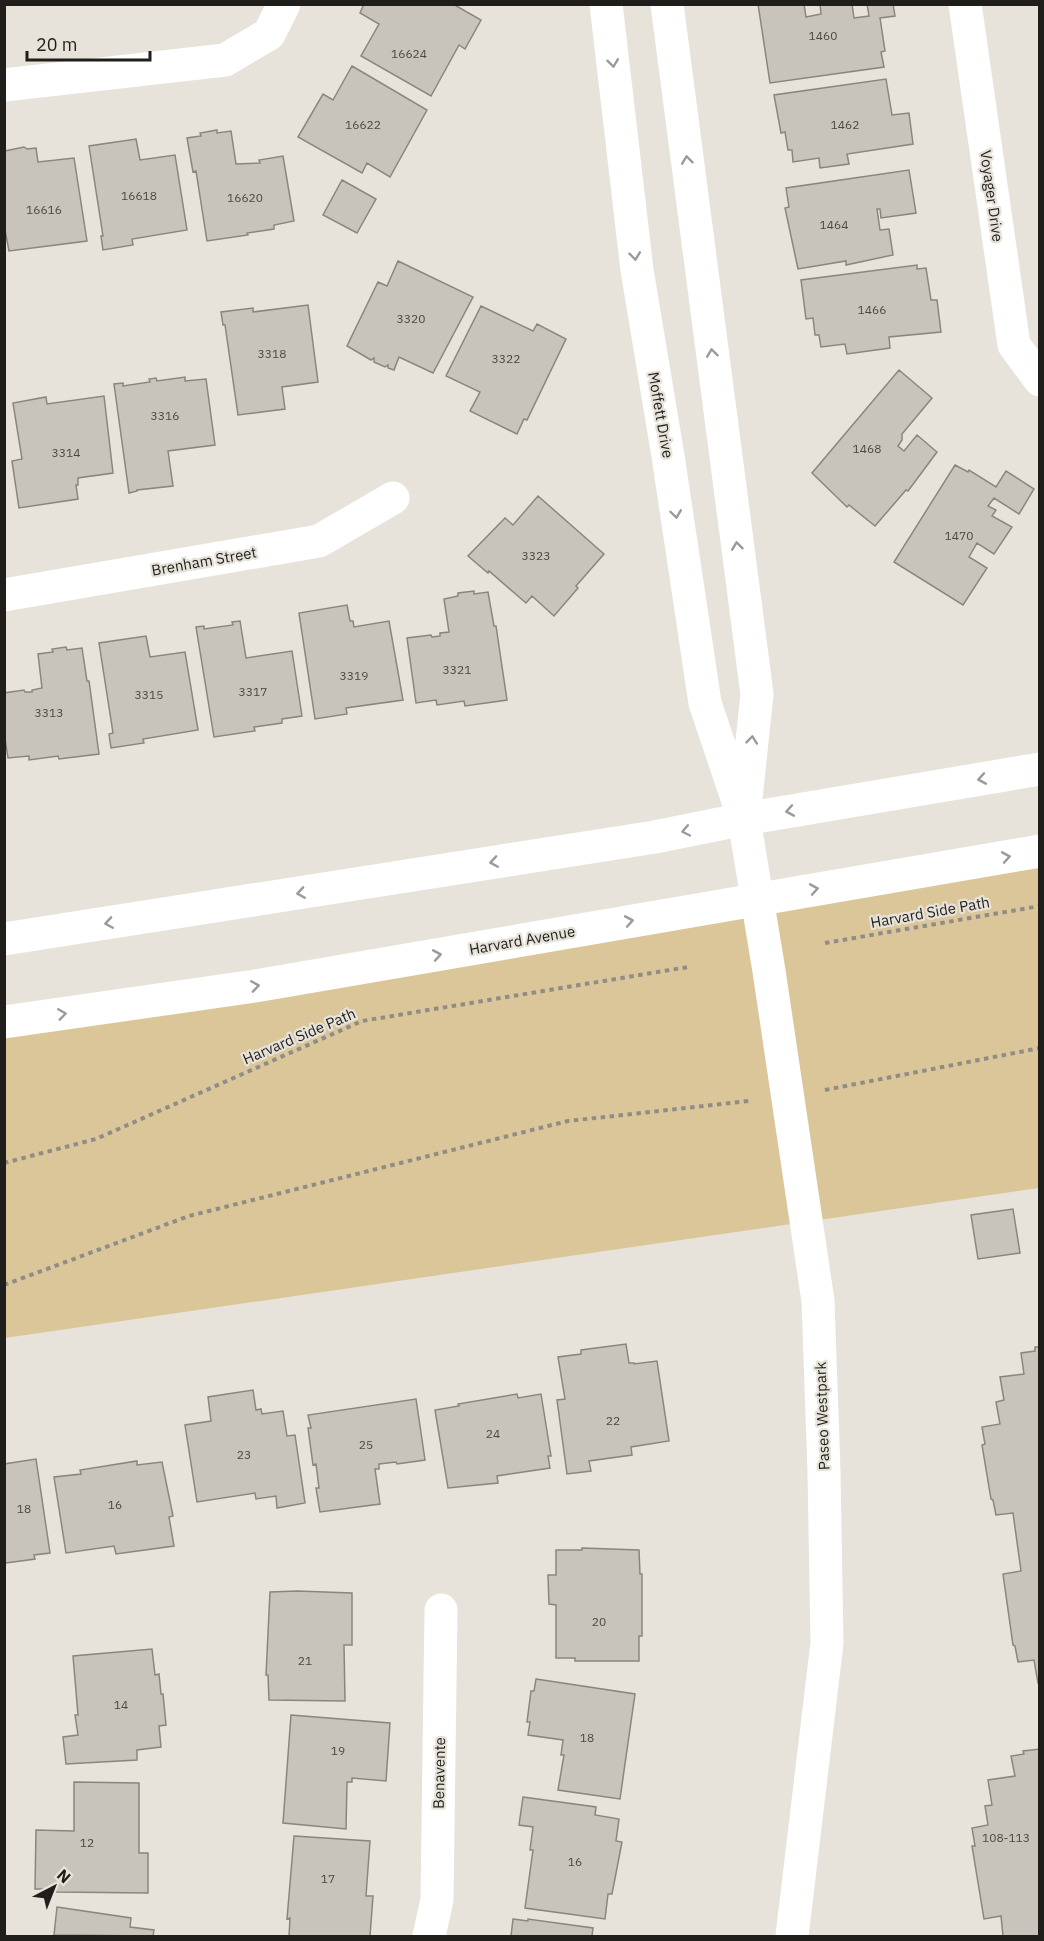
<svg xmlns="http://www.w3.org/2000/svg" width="1044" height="1941" viewBox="0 0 1044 1941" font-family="'IBM Plex Sans',sans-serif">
<rect width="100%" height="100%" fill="#e7e3da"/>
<path fill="#dbc69a" d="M1039,868V1188L5,1338V1033Z"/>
<path fill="#c8c4bc" stroke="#8a867e" stroke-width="1.5" d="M364,4H453L481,20L465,49L459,45L431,96L361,56L379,24L360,13Z
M758,4H804L806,17L821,14L820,4H852L854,18L869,16L867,4H893L895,16L880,18L885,51L881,52L884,67L770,83Z
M352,66L427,110L390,177L367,163L362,173L298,137L323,94L333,100Z
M886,79L892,115L909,113L913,144L847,154L849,164L820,168L819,158L793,162L792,150H788L785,132L781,133L774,95Z
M217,130V133L231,131L236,164L260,163L259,160L283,156L294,221L274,225V229L247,233L248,235L207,241L196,171L193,172L187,138L201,136L200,133Z
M136,139L140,160L175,155L187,230L132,239L133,245L103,250L101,236H103L89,146Z
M24,147L27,149L36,148L38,162L74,158L87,241L9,251L4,225V153L5,151Z
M909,170L916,213L881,218L880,209H877L880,230L889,229L893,255L846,265V261L798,269L785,208L789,207L786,188Z
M342,180L376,199L357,233L323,215Z
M398,261L473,297L433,373L399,357L394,370L388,368V365L385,367L374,362V358L371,360L347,346L378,282L387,286Z
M917,265V269L926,268L931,300H937L941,332L889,337L890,348L847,354L845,344L821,347L819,335H815L813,318L806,319L801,280Z
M308,305L318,382L282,387L285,409L238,415L225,325H223L221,312L253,308V312Z
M481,306L533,331L537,324L566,339L527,420L524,419L517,434L470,411L480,392L446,376Z
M899,370L932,398L902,434V440L898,446L904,451L917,435L937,452L908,491L906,490L875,526L849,505L847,507L812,473Z
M185,377V381L206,379L215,445L168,451L173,486L137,490V491L129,493L114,384L123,383V386L150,382L149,379L156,378L157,381Z
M104,396L113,473L78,478V485H76L78,499L19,508L12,461L22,459L13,403L46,397L47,404Z
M955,465L968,472L969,470L996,487L1006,471L1034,489L1019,514L994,498L988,506L996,510L992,516L1012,527L994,554L977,543L969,557L987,568L963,605L894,562Z
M538,496L604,554L576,586L578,588L554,616L532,596L526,603L489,571L488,573L468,556L505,518L513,525Z
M474,591V594L488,592L494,626H496L507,700L465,706L464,701L437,705L436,700L416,703L407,638L431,635L432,637L440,636V633L449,632L444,599L458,596V593Z
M347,605L350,621H353L354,627L389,621L403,700L346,708L347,714L315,719L299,613Z
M240,621L246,658L292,651L302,716L282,719V723L254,727L255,731L214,737L196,627L204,626V629L233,625L232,622Z
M146,636L150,657L185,652L198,730L143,739L144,743L111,748L109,734L113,733L99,643Z
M66,647L67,650L82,648L87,681H89L99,754L59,759L58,756L29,760V756L8,758L4,732V693L24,690L25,692H32V690L42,688L38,654L53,652L52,649Z
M1013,1209L1020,1253L978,1259L971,1215Z
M626,1344L629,1363H634V1364L657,1361L669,1441L631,1447L632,1455L589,1461L591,1471L567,1474L557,1400L565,1399L558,1357L581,1354V1350Z
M1035,1347H1040V1683H1038L1034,1660L1018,1662L1015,1646L1013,1645L1003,1574L1021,1571L1013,1513L996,1515L993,1500L991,1499L982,1445L985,1444L982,1427L1000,1424L996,1402L1004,1400L1000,1377L1024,1374L1021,1353L1035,1351Z
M253,1390L256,1410L261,1409L262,1414L283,1411L287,1436L295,1435L305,1503L277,1508L276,1496L256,1499L255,1493L197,1502L185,1425L211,1421L208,1397Z
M517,1394L518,1398L541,1394L551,1456H548L550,1468L497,1476L498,1483L448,1488L435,1410L459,1406L458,1404Z
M416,1399L425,1460L397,1464L396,1462L379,1464V1469H375L380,1504L320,1512L316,1488H319L316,1464L313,1465L308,1428H311L308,1415Z
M36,1459L50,1553L34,1555L35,1559L6,1563L4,1560V1464Z
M137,1461V1465L162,1462L173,1516L169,1517L174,1546L116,1554L114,1546L66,1553L54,1477L81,1474L80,1470Z
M582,1548L639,1550L640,1574H642V1636H639V1661H575V1658H556V1605L549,1604L548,1575H556V1550H582Z
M297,1591L352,1593V1645H344L345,1701L269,1700L268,1675H266L270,1592Z
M152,1649L155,1675L159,1674L161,1694H163L166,1725L159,1726L161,1747L137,1750V1760L66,1764L63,1737L78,1735L75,1715H78L73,1656Z
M536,1679L635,1694L620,1799L558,1790L564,1755H561L563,1740L528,1735L530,1722H527L531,1691H534Z
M291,1715L390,1723L386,1781L352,1778V1782H347L346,1829L283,1823Z
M1040,1749V1936H1003L1001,1916L984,1919L972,1846H975L972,1828L988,1825L985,1806L992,1805L988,1780L1015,1776L1011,1756L1024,1754L1023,1751Z
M74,1782L139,1783V1853H148V1893L56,1892V1889H35L36,1830L74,1831Z
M523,1797L596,1807L595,1815L619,1819L616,1841L622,1842L612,1894H608L605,1919L525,1908L533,1850H530L533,1827L519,1825Z
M294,1836L370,1841L366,1896H373L370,1936H289L290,1918L287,1919Z
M57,1907L131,1918L130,1927L154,1930L153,1936L54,1935Z
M513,1919L528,1921V1919L593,1928L592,1936H511Z"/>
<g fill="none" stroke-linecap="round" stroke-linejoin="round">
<path stroke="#908d87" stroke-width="4" stroke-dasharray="4.5 4.5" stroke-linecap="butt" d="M825,943L1040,906
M825,1090L1040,1048
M4,1163L96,1139L362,1021L688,967
M4,1285L189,1216L568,1121L749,1101"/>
<path stroke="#fff" stroke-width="33" d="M606,4L637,270L668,456L705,703L744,819L769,971L818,1301L824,1471L827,1643L792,1936
M667,4L757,694L745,808
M965,4L1014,345L1040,380
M4,85L225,60L269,34L284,4
M4,595L319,541L393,498
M429,1936L437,1900L441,1610"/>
<path stroke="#fff" stroke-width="33" d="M4,939L655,837L744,819L1040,769
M4,1022L255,986L1040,851"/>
</g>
<defs><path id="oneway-chevron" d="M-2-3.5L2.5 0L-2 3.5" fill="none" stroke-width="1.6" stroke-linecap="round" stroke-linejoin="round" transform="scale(1.5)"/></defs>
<g stroke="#9b9a98">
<use href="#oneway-chevron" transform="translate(613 63) rotate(83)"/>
<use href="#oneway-chevron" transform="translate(687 160) rotate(-97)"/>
<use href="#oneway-chevron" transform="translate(635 256) rotate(83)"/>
<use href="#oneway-chevron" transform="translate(712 353) rotate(-97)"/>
<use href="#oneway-chevron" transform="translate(676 514) rotate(82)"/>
<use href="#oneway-chevron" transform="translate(737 546) rotate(-97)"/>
<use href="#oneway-chevron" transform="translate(752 740) rotate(-84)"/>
<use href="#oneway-chevron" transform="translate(982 779) rotate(170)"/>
<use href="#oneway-chevron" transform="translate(790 811) rotate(170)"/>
<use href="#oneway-chevron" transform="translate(686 831) rotate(168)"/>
<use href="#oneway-chevron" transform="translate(1006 857) rotate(-10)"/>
<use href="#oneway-chevron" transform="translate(494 862) rotate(171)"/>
<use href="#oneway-chevron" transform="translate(814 889) rotate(-10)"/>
<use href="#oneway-chevron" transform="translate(301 893) rotate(171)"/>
<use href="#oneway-chevron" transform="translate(629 921) rotate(-10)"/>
<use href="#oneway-chevron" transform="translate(109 923) rotate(171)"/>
<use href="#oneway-chevron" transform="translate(437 955) rotate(-10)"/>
<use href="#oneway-chevron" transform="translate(255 986) rotate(-9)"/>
<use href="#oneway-chevron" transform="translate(62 1014) rotate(-8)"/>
</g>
<g text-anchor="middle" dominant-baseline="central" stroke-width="4.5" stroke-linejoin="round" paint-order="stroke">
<g font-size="12" fill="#4a4843">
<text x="823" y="35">1460</text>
<text x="409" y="53">16624</text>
<text x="363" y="124">16622</text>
<text x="845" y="124">1462</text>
<text x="139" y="195">16618</text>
<text x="245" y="197">16620</text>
<text x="44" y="209">16616</text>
<text x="834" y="224">1464</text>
<text x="872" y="309">1466</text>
<text x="411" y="318">3320</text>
<text x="272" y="353">3318</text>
<text x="506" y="358">3322</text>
<text x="165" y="415">3316</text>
<text x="867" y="448">1468</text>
<text x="66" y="452">3314</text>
<text x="959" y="535">1470</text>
<text x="536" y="555">3323</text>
<text x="457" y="669">3321</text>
<text x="354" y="675">3319</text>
<text x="253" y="691">3317</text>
<text x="149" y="694">3315</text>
<text x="49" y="712">3313</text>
<text x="613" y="1420">22</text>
<text x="493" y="1433">24</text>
<text x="366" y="1444">25</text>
<text x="244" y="1454">23</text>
<text x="115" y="1504">16</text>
<text x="24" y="1508">18</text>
<text x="599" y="1621">20</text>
<text x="305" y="1660">21</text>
<text x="121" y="1704">14</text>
<text x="587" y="1737">18</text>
<text x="338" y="1750">19</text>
<text x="1006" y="1837">108-113</text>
<text x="87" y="1842">12</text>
<text x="575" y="1861">16</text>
<text x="328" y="1878">17</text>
</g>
<g font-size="15" fill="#201e1b" stroke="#e7e3da">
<text transform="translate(992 196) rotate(82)">Voyager Drive</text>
<text transform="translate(661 415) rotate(80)">Moffett Drive</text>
<text transform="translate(204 561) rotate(-10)">Brenham Street</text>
<text transform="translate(930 912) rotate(-10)">Harvard Side Path</text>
<text transform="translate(522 940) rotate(-10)">Harvard Avenue</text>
<text transform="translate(299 1036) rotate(-23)">Harvard Side Path</text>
<text transform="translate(822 1416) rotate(-92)">Paseo Westpark</text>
<text transform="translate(439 1773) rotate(-89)">Benavente</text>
</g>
</g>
<rect width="1044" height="1941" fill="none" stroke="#201e1b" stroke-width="12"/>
<g transform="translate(54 1887) rotate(42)" stroke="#e7e3da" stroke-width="4.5" paint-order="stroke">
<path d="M0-4.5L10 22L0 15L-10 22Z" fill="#201e1b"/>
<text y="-9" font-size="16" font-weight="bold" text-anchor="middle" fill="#201e1b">N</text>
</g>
<path d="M27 51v9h123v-9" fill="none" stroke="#201e1b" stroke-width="3"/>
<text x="36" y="51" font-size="18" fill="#201e1b" stroke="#e7e3da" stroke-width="4.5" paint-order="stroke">20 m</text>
</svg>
